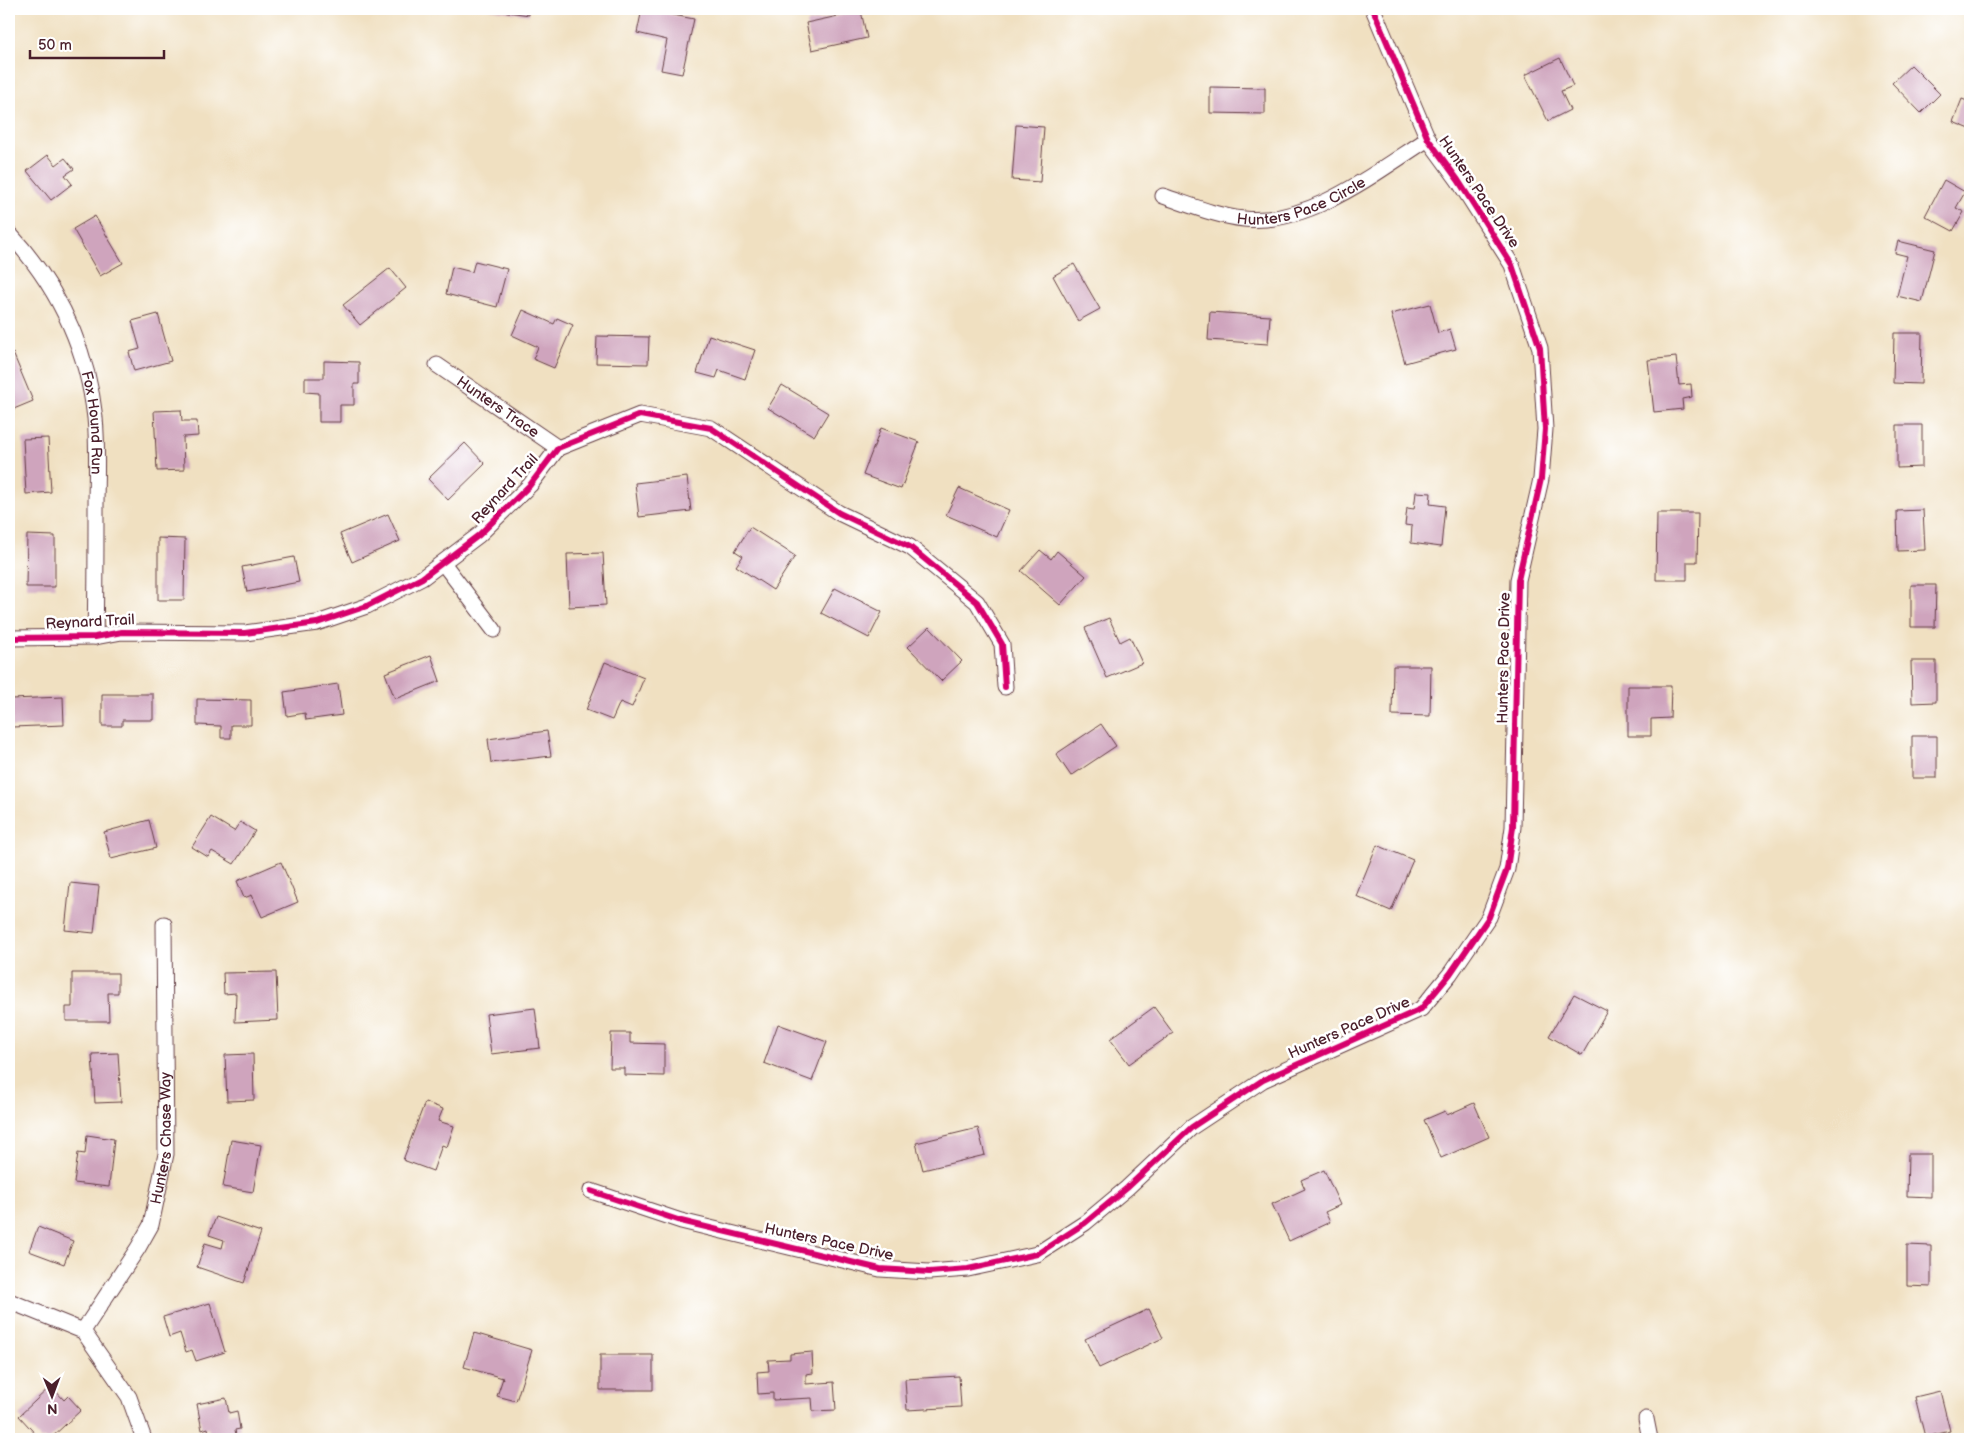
<svg xmlns="http://www.w3.org/2000/svg" width="1979" height="1448" viewBox="0 0 1979 1448" font-family="'Balsamiq Sans',sans-serif">
<rect width="100%" height="100%" fill="#fff"/>
<filter id="ink" filterUnits="userSpaceOnUse"><feTurbulence type="fractalNoise" baseFrequency=".02" numOctaves="2"/><feDisplacementMap in="SourceGraphic" scale="10" xChannelSelector="R" yChannelSelector="G"/><feConvolveMatrix kernelMatrix="1 2 1 2 8 2 1 2 1" color-interpolation-filters="sRGB"/></filter>
<filter id="wash" filterUnits="userSpaceOnUse"><feTurbulence type="fractalNoise" baseFrequency=".0096" numOctaves="4" result="noise"/><feDisplacementMap in="SourceGraphic" scale="20" xChannelSelector="R" yChannelSelector="G"/><feGaussianBlur stdDeviation="1.12" result="paint"/><feColorMatrix in="noise" values="0 0 0 0 0 0 0 0 0 0 0 0 0 0 0 0 0 1.4 0 .05"/><feComposite in="paint" operator="in"/></filter>
<g filter="url(#wash)">
<rect width="100%" height="100%" fill="#f0e0c1"/>
<g id="blocks">
<path fill="#cfa4bd" d="M488,9H529V15Z
M642,9L694,19L682,74L661,70L667,40L637,33Z
M861,11L867,38L812,50L806,23Z
M1560,58L1573,86L1561,91L1570,110L1548,121L1525,75Z
M1911,65L1940,94L1921,113L1892,83Z
M1210,87L1265,88V114L1210,113Z
M1962,99L1970,102V129L1953,122Z
M1016,125L1044,127L1040,182L1012,180Z
M48,155L56,165L65,158L74,169L65,175L72,184L51,200L27,171Z
M1944,180L1965,192L1956,208L1964,212L1953,231L1925,216Z
M95,216L123,263L100,276L73,229Z
M1898,241L1935,250L1922,302L1897,296L1907,256L1895,253Z
M475,261L507,269L497,307L446,294L452,267L472,272Z
M1074,264L1100,309L1078,321L1053,276Z
M390,268L406,288L360,325L343,305Z
M1430,304L1438,333L1450,329L1456,349L1405,363L1391,314Z
M523,310L554,324L557,318L573,325L554,368L533,359L538,347L512,335Z
M1210,312L1270,316L1268,344L1208,340Z
M158,314L171,361L134,371L129,352L140,349L132,321Z
M1894,333H1922L1921,384L1893,383Z
M709,335L755,350L745,379L719,370L716,378L697,373Z
M597,336L649,337L648,364L596,363Z
M13,353L33,401L9,411V355Z
M1676,357L1679,385L1691,384L1692,397L1682,399L1683,409L1654,412L1648,360Z
M324,361L359,362V384H354V405H340V422H319V393L305,392V378H324Z
M782,385L828,413L814,436L768,408Z
M181,410L182,421H197L198,436L183,437L184,470L157,471L154,411Z
M1897,425H1922V467L1897,468Z
M881,428L919,442L901,489L863,475Z
M48,438L51,492L26,494L23,439Z
M465,443L485,464L448,500L428,479Z
M687,477L691,511L639,517L635,483Z
M959,488L1009,510L997,537L946,515Z
M1416,492L1431,493L1430,504L1445,506L1441,547L1411,543L1412,526L1405,525L1407,508L1414,509Z
M1923,510L1925,550L1898,551L1897,511Z
M1657,513H1698L1697,562H1687V580H1656Z
M388,514L400,541L352,562L340,534Z
M750,527L795,556L773,590L736,566L743,556L735,551Z
M27,535L55,536V587H26Z
M158,538L185,539L184,600H158Z
M1040,550L1051,559L1057,551L1086,576L1060,605L1021,571Z
M603,553L606,605L569,607L567,554Z
M294,557L299,582L247,592L242,567Z
M1911,585H1936L1935,627H1911Z
M835,588L882,612L869,638L821,613Z
M1109,618L1120,642L1130,637L1142,663L1107,678L1085,628Z
M929,627L962,661L941,681L908,647Z
M431,655L440,681L395,699L385,673Z
M1911,661H1936V702L1912,703Z
M605,662L644,678L632,707L620,702L612,720L586,710Z
M1393,666H1431L1430,716L1392,715Z
M338,684L342,715L306,720L305,713L287,716L284,692Z
M1628,686H1671L1670,718L1651,719V736H1628Z
M102,694H153V720H122V726H102Z
M63,697L64,725L12,727L11,699Z
M197,699L251,700V725H231V738H221V726L197,725Z
M1101,724L1116,746L1071,776L1056,754Z
M547,731L551,756L491,763L488,739Z
M1912,736H1937V778H1912Z
M211,817L234,831L240,822L255,831L234,864L212,851L208,857L192,847Z
M149,820L156,848L111,859L104,832Z
M1377,845L1413,860L1391,911L1356,896Z
M281,862L298,902L262,917L252,895L244,898L237,881Z
M70,883L99,886L94,933L65,930Z
M276,972L278,1020L235,1022L236,993L224,994L223,973Z
M72,973H118V993H108L109,1021H66V1007H72Z
M1574,994L1607,1011L1582,1055L1549,1036Z
M1154,1007L1173,1033L1129,1064L1110,1039Z
M535,1008L540,1048L491,1054L486,1014Z
M778,1024L827,1042L812,1081L764,1063Z
M611,1033H630V1043L664,1044V1076L624,1075V1068H610Z
M118,1053L121,1102L95,1103L92,1054Z
M253,1054L254,1100L227,1101L225,1055Z
M425,1102L443,1109L438,1121L454,1126L447,1147L442,1145L433,1171L403,1160Z
M1474,1103L1489,1137L1441,1158L1424,1120L1445,1111L1447,1115Z
M978,1128L985,1155L923,1170L916,1143Z
M87,1135L114,1139L109,1187L74,1183L78,1153L85,1154Z
M231,1140L261,1145L253,1192L223,1187Z
M1908,1154H1931V1197L1907,1196Z
M1324,1170L1340,1205L1325,1212L1330,1222L1289,1241L1272,1204L1305,1189L1301,1180Z
M216,1217L261,1232L244,1283L197,1267L205,1243L222,1248L224,1240L209,1235Z
M38,1227L73,1241L64,1264L29,1251Z
M1907,1245L1931,1246V1287L1907,1286Z
M210,1303L225,1352L196,1361L192,1350L186,1352L180,1333L169,1337L163,1317Z
M1149,1309L1163,1338L1099,1368L1085,1339Z
M474,1333L532,1350L516,1401L497,1396L503,1378L464,1367Z
M812,1352L813,1373L806,1374V1384L834,1382L836,1410L813,1411L812,1398L773,1400V1393L758,1394L757,1372L769,1371L768,1360L790,1359V1354Z
M600,1355H653V1390H600Z
M959,1376L961,1407L907,1410L905,1379Z
M51,1386L64,1400L68,1396L81,1410L50,1439H40L19,1416Z
M1940,1391L1950,1431L1925,1437L1915,1397Z
M226,1398L229,1413L237,1411L240,1429L235,1430L237,1439H210L208,1428L202,1430L197,1404Z"/>
</g>
</g>
<g filter="url(#ink)">
<use href="#blocks" fill-opacity="0" stroke="#633c42" stroke-width="1"/>
<g fill="none" stroke-linecap="round" stroke-linejoin="round">
<g stroke="#633c42" stroke-width="17">
<g id="minor">
<path id="s1" d="M1163,196C1190,205 1216,216 1244,219C1309,226 1376,172 1428,139"/>
<path id="s2" d="M9,233C57,285 87,347 95,418C98,448 96,479 96,509C96,552 96,594 95,637"/>
<path id="s3" d="M437,365L558,448"/>
<path d="M443,563L494,630"/>
<path d="M9,638L95,637L122,632L245,633L317,623L367,606L422,578L479,535L530,485L558,448L640,415L711,428L839,513L910,547L977,602L1002,644L1005,687"/>
<path d="M591,1191L681,1221L880,1269L929,1272L968,1269L1037,1254L1085,1223L1127,1188L1192,1127L1263,1080L1421,1009L1450,974L1489,917L1507,869L1513,827L1518,580L1541,479L1545,429L1540,348L1512,265L1458,180L1428,139L1373,9"/>
<path d="M9,1301L83,1331L129,1397L144,1439"/>
<path id="s4" d="M83,1331L138,1248L151,1225L166,1154L164,924"/>
<path d="M1646,1419L1650,1439"/>
</g>
</g>
<use href="#minor" stroke="#fff" stroke-width="15"/>
<g stroke="#fff" stroke-width="9">
<path id="cycleway" d="M9,638L95,637L122,632L245,633L317,623L367,606L422,578L479,535L530,485L558,448L640,415L711,428L839,513L910,547L977,602L1002,644L1005,687
M591,1191L681,1221L880,1269L929,1272L968,1269L1037,1254L1085,1223L1127,1188L1192,1127L1263,1080L1421,1009L1450,974L1489,917L1507,869L1513,827L1518,580L1541,479L1545,429L1540,348L1512,265L1458,180L1428,139L1373,9"/>
</g>
<use href="#cycleway" stroke="#d6006c" stroke-width="6"/>
</g>
</g>
<g text-anchor="middle" dominant-baseline="central" stroke-width="5" stroke-linejoin="round" paint-order="stroke">
<g font-size="15" fill="#4a1f2b" stroke="#fff">
<text transform="translate(1479 192) rotate(56)">Hunters Pace Drive</text>
<text stroke="none"><textPath href="#s1" startOffset="145">Hunters Pace Circle</textPath></text>
<text stroke="none"><textPath href="#s3" startOffset="74">Hunters Trace</textPath></text>
<text stroke="none"><textPath href="#s2" startOffset="212">Fox Hound Run</textPath></text>
<text transform="translate(505 489) rotate(-47)">Reynard Trail</text>
<text transform="translate(90 622) rotate(-3)">Reynard Trail</text>
<text transform="translate(1504 658) rotate(-89)">Hunters Pace Drive</text>
<text transform="translate(1349 1028) rotate(-24)">Hunters Pace Drive</text>
<text stroke="none"><textPath href="#s4" startOffset="214">Hunters Chase Way</textPath></text>
<text transform="translate(829 1242) rotate(12)">Hunters Pace Drive</text>
</g>
</g>
<rect width="1979" height="1448" fill="none" stroke="#fff" stroke-width="30"/>
<g transform="translate(52 1396) rotate(179)" stroke="#ffffff" stroke-width="4" paint-order="stroke">
<path d="M0-4L9 19L0 12L-9 19Z" fill="#4a1f2b"/>
<text y="-8" font-size="14" font-weight="bold" text-anchor="middle" fill="#4a1f2b">N</text>
</g>
<path d="M30 50v8h134v-8" fill="none" stroke="#4a1f2b" stroke-width="2.5"/>
<text x="38" y="50" font-size="15" fill="#4a1f2b" stroke="#ffffff" stroke-width="4" paint-order="stroke">50 m</text>
</svg>
